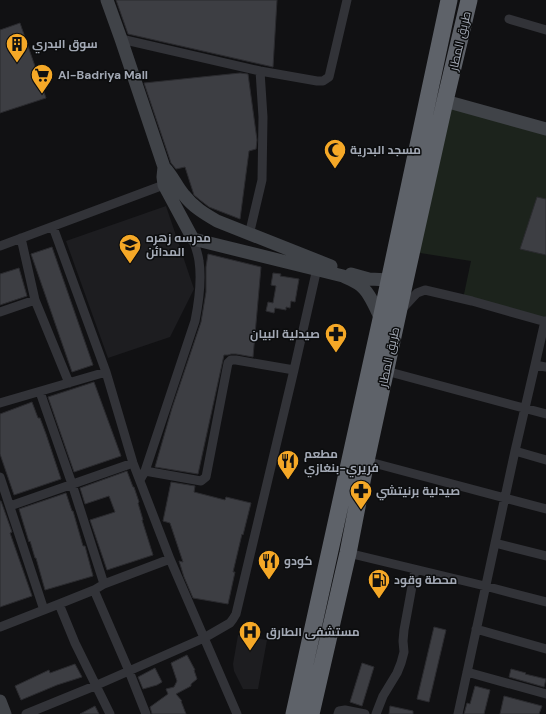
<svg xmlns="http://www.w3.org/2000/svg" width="546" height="714" viewBox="0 0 546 714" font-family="'DM Sans',Cairo,sans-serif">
<rect width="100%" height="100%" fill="#111113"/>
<path fill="#1d1d20" d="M166,206L194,289L170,337L108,358L66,241Z
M238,635L267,640L258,689H243L234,671L233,664Z"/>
<path fill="#1c231c" d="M447,103L546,131V321L463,299L471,261L414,252Z"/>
<path fill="#3d3e43" stroke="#2b2b2f" d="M116,0H277L273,67L128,34Z
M20,23L46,98L0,113V30Z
M240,73L248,74L257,140L256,149L249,151L240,219L209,207L200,200L194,195L185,167L176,169L171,163L144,83Z
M537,197L546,199V255L520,249Z
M52,247L93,365L72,372L31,254Z
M208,254L261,267L253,357L236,354H231L228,355H224L198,474L155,467L172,408L201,322L206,292V267Z
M19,268L27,296L0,305V274Z
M273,273L281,274L280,276L299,279L295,302L291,301L290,308L286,307V310L275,308L274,313L266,311L268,302L273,303L276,286L271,285Z
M94,382L121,456L74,472L48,397Z
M32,402L38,418H40L46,434L61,479L14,495L0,454V414Z
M127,471L133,487H134L139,502L138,503L143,520H142L153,555L107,570L90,520L115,512L109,496L85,504L80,488Z
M171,482L195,486L194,492L225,500L226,497L251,503L243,535L242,534L233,572H235L228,604L193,598L184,577L179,561L183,562L170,523L163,521Z
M66,493L72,511H73L83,546H85L93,576L45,590L36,558H35L30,541L29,542L19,509Z
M0,501H1L12,532L10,533L32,596L0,607Z
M434,627L446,630L429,702L417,699Z
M187,655L195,670H194L197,679L191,684V686L176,694L182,701H181L186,714H152L150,707L168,694L166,689L174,687L177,681L171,663Z
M362,663L374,667L362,706L350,702Z
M75,664L82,677L57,685L21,700L15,686L49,670L50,673Z
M155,668L162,682L157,685L143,689L138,677Z
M511,669L526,673L525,674L546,679L544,687L509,677Z
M475,686L490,690L484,714H464L467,703L470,704Z
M504,696L542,706L539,714H500Z
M95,706L99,714H80Z
M390,706L413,711V714H389Z"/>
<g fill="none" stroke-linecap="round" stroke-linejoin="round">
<path stroke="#323338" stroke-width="9" d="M509,19L546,30
M121,39L260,71L317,81H323L329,77L347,0
M53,227L106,372L133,463L170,559L237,714
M249,235L262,180L263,117L260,71
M21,238L35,300L69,383
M0,246L169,183
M403,308L417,293L425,290L472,301L546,322
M0,312L35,300
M535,365L546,367
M386,371L546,414
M40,392L72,484L104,584
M0,403L106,372
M515,451L546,460
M366,461L546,509
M145,471L201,481L206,477L228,363L231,360H236L294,370
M0,477L44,610
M140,480L145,471L195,321C199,301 202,281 199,261C198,253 195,246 193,239
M10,506L133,463
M495,543L546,556
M348,553L485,586L546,602
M94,590L129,671L146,714
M0,627L59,604
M476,629L546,649
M467,672L546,694
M26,714L97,685L204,638L230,623L233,619L236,614L294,370L318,264
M110,714L75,643L59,604L94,590L104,584L170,559
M338,714L339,711L345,710L365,714
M376,714L383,696L397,673L401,663L404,652L403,641L404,630L415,570
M458,714L515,451L535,365L545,321"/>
<path stroke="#404348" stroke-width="13" d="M107,0L121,39L164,167L163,177L164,185L193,239L343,276C347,278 353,280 357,283C369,290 375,307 381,319
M445,101L546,129
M164,167C173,176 176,186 184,195C193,207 205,214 217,221L331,266
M351,274L369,279L390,280
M0,701L5,714"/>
<path stroke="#5e6269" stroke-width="17" d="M294,714L381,319L449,0
M311,714L348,553L366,461L405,281L445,101L469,0"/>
</g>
<defs>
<g id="building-pin" transform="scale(1.15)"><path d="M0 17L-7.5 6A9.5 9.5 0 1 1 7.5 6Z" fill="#f5a827" stroke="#0c0d0e"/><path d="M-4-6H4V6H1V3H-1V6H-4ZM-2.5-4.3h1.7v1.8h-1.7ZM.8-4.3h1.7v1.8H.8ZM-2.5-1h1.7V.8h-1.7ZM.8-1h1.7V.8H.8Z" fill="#111"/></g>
<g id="supermarket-pin" transform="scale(1.15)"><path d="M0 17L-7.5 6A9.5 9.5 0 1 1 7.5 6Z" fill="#f5a827" stroke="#0c0d0e"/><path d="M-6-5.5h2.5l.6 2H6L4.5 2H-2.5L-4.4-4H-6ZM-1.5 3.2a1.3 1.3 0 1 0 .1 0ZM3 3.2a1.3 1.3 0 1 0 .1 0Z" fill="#111"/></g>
<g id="mosque-pin" transform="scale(1.15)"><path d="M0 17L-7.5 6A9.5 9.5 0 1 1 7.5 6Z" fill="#f5a827" stroke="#0c0d0e"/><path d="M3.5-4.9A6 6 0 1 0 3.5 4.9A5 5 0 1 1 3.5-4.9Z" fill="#111"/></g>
<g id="school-pin" transform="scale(1.15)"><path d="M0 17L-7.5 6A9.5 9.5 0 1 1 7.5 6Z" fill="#f5a827" stroke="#0c0d0e"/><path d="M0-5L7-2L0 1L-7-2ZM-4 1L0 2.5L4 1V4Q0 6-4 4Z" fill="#111"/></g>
<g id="pharmacy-pin" transform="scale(1.15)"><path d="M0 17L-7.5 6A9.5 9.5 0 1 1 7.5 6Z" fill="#f5a827" stroke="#0c0d0e"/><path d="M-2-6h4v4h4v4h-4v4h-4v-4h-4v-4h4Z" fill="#111"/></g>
<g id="restaurant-pin" transform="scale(1.15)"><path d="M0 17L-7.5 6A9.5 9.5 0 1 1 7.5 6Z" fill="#f5a827" stroke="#0c0d0e"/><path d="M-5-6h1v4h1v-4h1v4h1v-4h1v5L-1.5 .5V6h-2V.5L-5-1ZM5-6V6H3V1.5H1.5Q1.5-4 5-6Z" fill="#111"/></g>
<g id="fuel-pin" transform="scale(1.15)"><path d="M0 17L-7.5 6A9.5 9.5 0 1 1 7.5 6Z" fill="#f5a827" stroke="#0c0d0e"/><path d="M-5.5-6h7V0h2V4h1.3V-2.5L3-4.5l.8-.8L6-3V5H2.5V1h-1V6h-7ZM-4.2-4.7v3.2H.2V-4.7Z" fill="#111"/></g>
<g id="hospital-pin" transform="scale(1.15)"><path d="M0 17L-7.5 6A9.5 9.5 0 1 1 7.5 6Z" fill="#f5a827" stroke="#0c0d0e"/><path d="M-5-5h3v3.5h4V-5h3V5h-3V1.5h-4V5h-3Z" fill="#111"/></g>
</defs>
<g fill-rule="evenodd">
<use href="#building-pin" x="17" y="44"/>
<use href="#supermarket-pin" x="42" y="75"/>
<use href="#mosque-pin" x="335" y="150"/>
<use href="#school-pin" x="130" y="245"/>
<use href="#pharmacy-pin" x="336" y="334"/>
<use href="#restaurant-pin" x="288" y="461"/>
<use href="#pharmacy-pin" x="361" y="491"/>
<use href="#restaurant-pin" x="269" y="561"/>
<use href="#fuel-pin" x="379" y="580"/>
<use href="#hospital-pin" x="250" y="632"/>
</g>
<g text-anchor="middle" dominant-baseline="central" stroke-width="3" stroke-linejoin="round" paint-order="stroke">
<g font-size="12" fill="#a2a8b4" stroke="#0c0d0e">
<text transform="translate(460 41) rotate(-77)">طريق المطار</text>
<text transform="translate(389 357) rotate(-78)">طريق المطار</text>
</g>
<g font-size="12" font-weight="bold" fill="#a2a8b4" stroke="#0c0d0e" text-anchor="start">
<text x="32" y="44">سوق البدري</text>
<text x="58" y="75">Al-Badriya Mall</text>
<text x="350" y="150">مسجد البدرية</text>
<text x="146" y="238">مدرسه زهره<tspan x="146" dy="14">المدائن</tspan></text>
<text x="320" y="334" text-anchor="end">صيدلية البيان</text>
<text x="304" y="454">مطعم<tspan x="304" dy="14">فريري-بنغازي</tspan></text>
<text x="376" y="491">صيدلية برنيتشي</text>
<text x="284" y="561">كودو</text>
<text x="394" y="580">محطة وقود</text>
<text x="266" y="632">مستشفى الطارق</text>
</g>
</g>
</svg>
